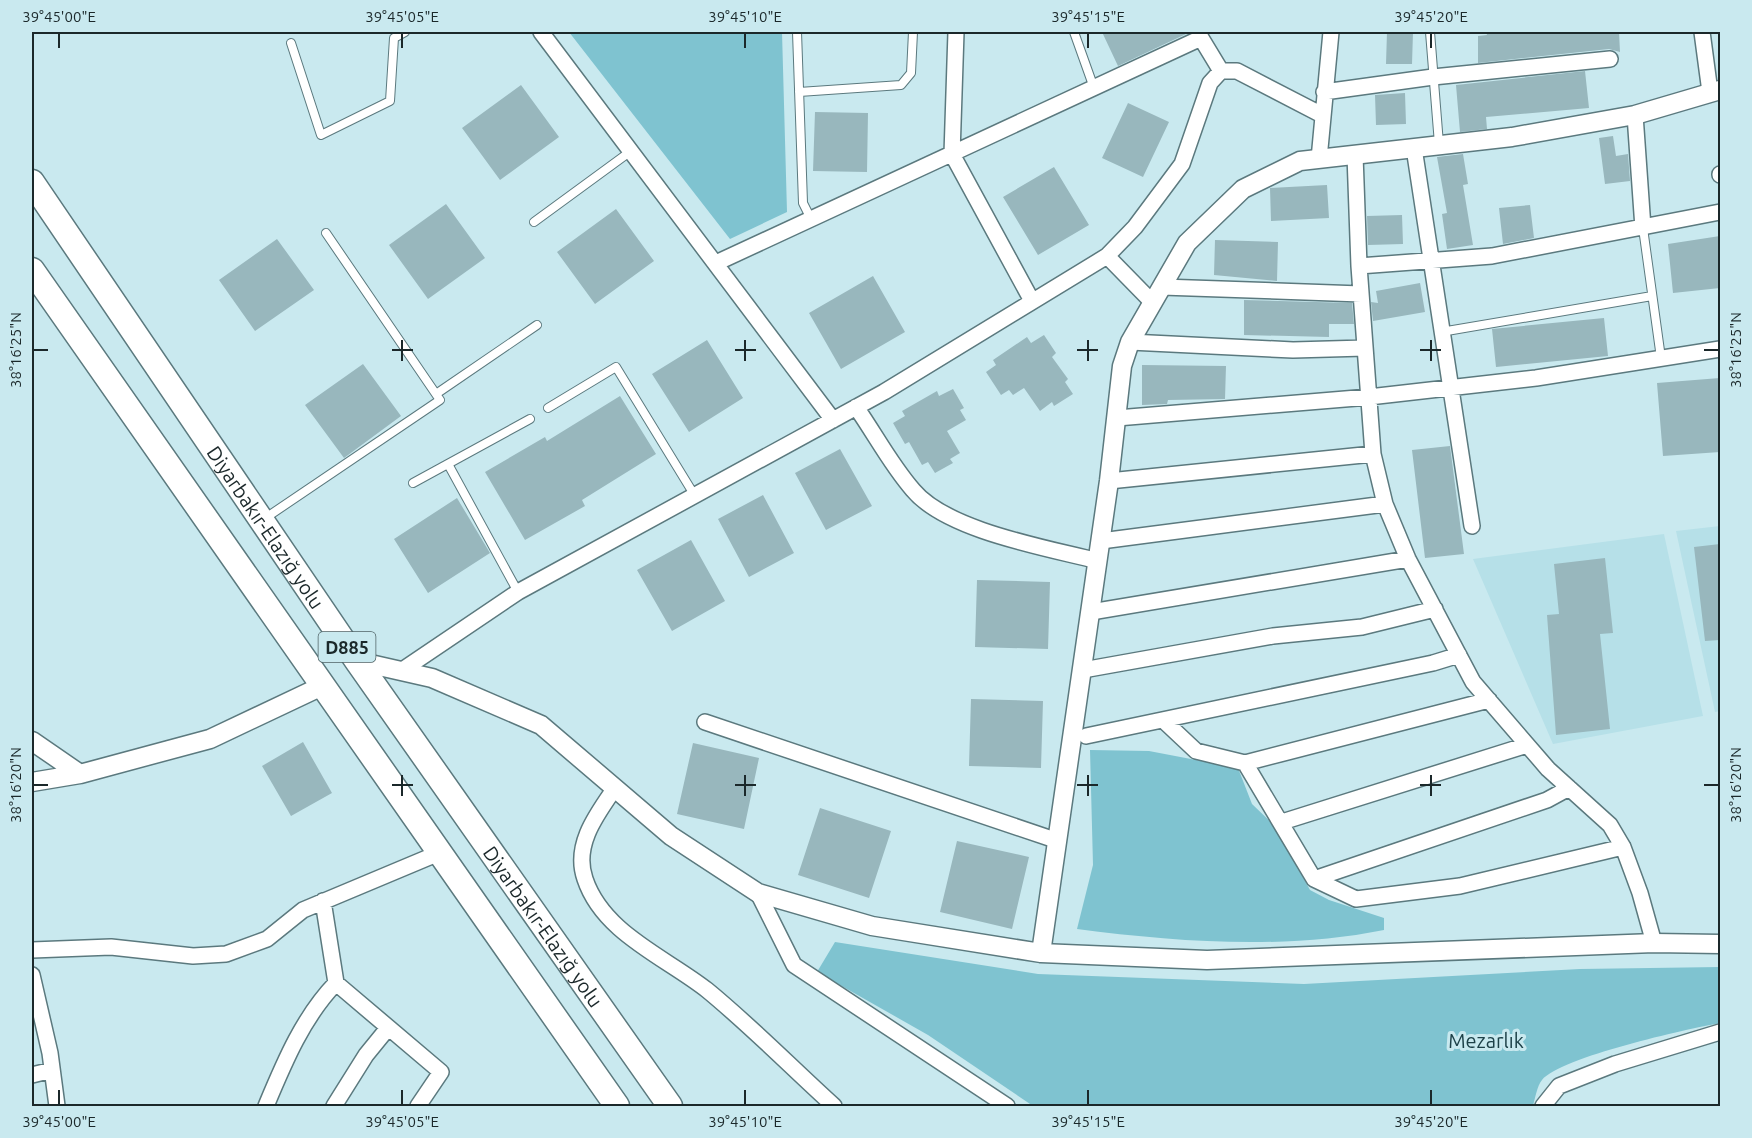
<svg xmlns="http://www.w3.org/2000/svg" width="1752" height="1138" viewBox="0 0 1752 1138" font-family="Ubuntu,sans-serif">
<rect width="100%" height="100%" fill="#c9e9ef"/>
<path fill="#b6e0e8" d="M1720,526V711L1715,712L1676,531Z
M1664,534L1703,716L1553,744L1473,559Z"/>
<path fill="#7fc3d0" d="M569,32H782L787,212L730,239Z
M1090,750L1149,751L1238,768L1252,804L1275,826L1310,890L1329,900L1384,918V930C1285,950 1177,942 1077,929L1093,865Z
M835,942L1038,974L1304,984L1580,969L1720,967V1023C1687,1029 1561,1057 1542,1080C1537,1086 1535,1099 1533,1106H1033L928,1035L817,972Z"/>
<path fill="#98b7bd" d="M1102,32H1184L1186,34L1118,66Z
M1387,32H1413L1412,64H1386Z
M1486,32H1619L1620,52L1609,49L1478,63V36L1487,35Z
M1585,71L1589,108L1486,117L1487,129L1460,132L1456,85Z
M521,85L559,137L500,180L462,128Z
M1405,93L1406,124L1376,125L1375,95Z
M1128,103L1169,122L1143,177L1102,158Z
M815,112L868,113L867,172L813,171Z
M1613,136L1616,156L1628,154L1630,181L1605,184L1599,138Z
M1463,154L1468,184L1463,185L1473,245L1447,249L1442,214L1447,213L1437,157Z
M1054,167L1089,225L1038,255L1003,197Z
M1327,185L1329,218L1271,221L1270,188Z
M446,204L485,258L428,299L389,245Z
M1530,205L1534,238L1503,244L1499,208Z
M616,209L654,261L595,304L557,252Z
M1402,215L1403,244L1368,245L1367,216Z
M1720,236V288L1673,293L1668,244Z
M277,239L314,290L255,331L219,280Z
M1215,240L1278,242L1277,281L1214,275Z
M873,276L905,332L841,369L809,313Z
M1420,283L1425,312L1373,321L1371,302L1378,303L1376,291Z
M1244,300L1352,303L1354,324H1329V337L1244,335Z
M1604,318L1608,356L1496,367L1492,329Z
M1044,335L1056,353L1052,357L1068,379L1065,382L1073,394L1054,406L1052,402L1040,411L1024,388L1013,395L1009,390L1001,395L986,372L996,365L993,360L1027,337L1031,343Z
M707,340L743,398L689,432L652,374Z
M363,364L401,416L344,458L305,405Z
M1142,365L1226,366L1225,399L1168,400L1167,404L1142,405Z
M1720,378V452L1663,456L1657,383Z
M953,389L964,408L960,410L966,420L947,431L960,453L950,459L953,463L935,473L928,462L922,465L909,442L905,444L893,423L905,416L902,411L937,391L939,396Z
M620,396L656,454L582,500L585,506L525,540L485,472L545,437L547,441Z
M1450,446L1464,554L1425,558L1412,450Z
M840,449L872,506L826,530L795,473Z
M763,495L794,553L749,577L718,519Z
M457,498L490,553L428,593L394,539Z
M691,540L725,601L672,631L637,570Z
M1720,544V640L1705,641L1694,547Z
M1605,558L1613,633L1600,634L1610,729L1556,735L1547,615L1559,614L1554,564Z
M977,580L1050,582L1048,649L975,647Z
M971,699L1043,701L1041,768L969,766Z
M303,742L332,793L291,816L262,766Z
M693,743L759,758L744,829L677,814Z
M820,808L891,831L869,898L798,875Z
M957,841L1029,857L1012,929L940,912Z"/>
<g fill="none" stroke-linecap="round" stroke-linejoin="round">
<g stroke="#5b797e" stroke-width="10">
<path id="service" d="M797,32L803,203L811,219
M1074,32L1094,88
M1430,32L1439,144
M291,43L321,135L390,101L394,38L405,32
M799,92L901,85L911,73L913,32
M534,222L631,151
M1643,228L1661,358
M1441,332L1652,296
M436,394L537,325
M548,408L616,367L695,496
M448,464L518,592
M413,483L530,419
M264,519L440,400L326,233"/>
</g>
<g stroke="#5b797e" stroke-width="18">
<path id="minor" d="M541,32L833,420
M956,32L952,154L1032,301
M1702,32L1710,92
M1324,92L1433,77L1610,59
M1635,115L1643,228
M1414,148L1472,526
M1355,155L1359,266L1373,454L1385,504L1408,559L1473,682L1548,769L1610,825L1623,847L1640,893L1654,943
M1319,159L1331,32
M1720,174V175
M1107,256L1153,303
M716,263L1201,38L1221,71
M1359,266L1492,256L1720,212
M1162,287L1361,294
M1130,342L1293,350L1365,348
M856,407C875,434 891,465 913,490C947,531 1048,548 1098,561
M1117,418L1369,397L1536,378L1720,349
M1109,481L1373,454
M1101,541L1385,504
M1091,612L1408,559
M1083,670L1273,636L1362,627L1435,609
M401,671L518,592L884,392L1107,256L1135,227L1182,164L1210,83L1221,71H1237L1322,115
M1163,720L1196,751L1245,763L1314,879L1356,899L1460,886L1623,847
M705,722L1058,841
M1086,736L1433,663L1459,655
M1245,763L1489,700
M615,788C597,814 573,845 585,879C603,933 665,957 707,990C751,1026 792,1068 834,1106
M1282,822L1527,745
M1314,879L1547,800L1569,788
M758,893L794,965L1007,1106
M323,901L336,983L441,1072L418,1106
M32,950L111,947L193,956L226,954L267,939L303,910L439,853
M32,975L50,1053L57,1106
M32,1075L52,1070
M266,1106C284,1063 303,1017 336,983
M334,1106L366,1055L388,1028
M1543,1106L1559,1086L1615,1064L1720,1032"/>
</g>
<g stroke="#5b797e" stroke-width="21">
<path id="tertiary" d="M357,661L432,678L541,725L671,836L758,893L872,926L1041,953L1207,960L1654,943L1720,944
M32,741L80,774
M32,782L80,774L210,739L322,686
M1041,953L1109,481L1122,366L1130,342L1187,243L1243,189L1300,161L1512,137L1635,115L1720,90"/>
</g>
<g stroke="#5b797e" stroke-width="27">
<g id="trunk">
<path id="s1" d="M32,182L357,661L670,1106"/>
<path d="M32,270L617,1106"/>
</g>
</g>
<use href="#service" stroke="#fff" stroke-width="8"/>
<use href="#minor" stroke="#fff" stroke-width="15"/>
<use href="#tertiary" stroke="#fff" stroke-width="18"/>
<use href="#trunk" stroke="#fff" stroke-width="24"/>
</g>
<path fill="none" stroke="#1b282a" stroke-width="2" d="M59,33V48M402,33V48M745,33V48M1088,33V48M1431,33V48M402,340V361M745,340V361M1088,340V361M1431,340V361M33,350H48M392,350H413M735,350H756M1077,350H1098M1420,350H1441M1704,350H1719M402,775V796M745,775V796M1088,775V796M1431,775V796M33,785H48M392,785H413M735,785H756M1077,785H1098M1420,785H1441M1704,785H1719M59,1090V1105M402,1090V1105M745,1090V1105M1088,1090V1105M1431,1090V1105"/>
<g text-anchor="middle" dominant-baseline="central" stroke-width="6" stroke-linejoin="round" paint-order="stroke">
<rect fill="#c9e9ef" stroke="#4f6265" stroke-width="1.5" x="318.5" y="632" width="57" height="30" rx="4.5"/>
<g font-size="18" font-weight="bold" fill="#1b282a">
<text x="347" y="647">D885</text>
</g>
<g font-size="20" fill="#1b282a" stroke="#c9e9ef">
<text stroke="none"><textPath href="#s1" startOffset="417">Diyarbakır-Elazığ yolu</textPath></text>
<text stroke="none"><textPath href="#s1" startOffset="903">Diyarbakır-Elazığ yolu</textPath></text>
</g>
<g font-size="20" fill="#1d4148" stroke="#c9e9ef">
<text x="1486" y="1040">Mezarlık</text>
</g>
</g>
<rect width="1752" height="1138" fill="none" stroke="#c9e9ef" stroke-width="66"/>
<rect x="33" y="33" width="1686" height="1072" fill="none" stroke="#1b282a" stroke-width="2"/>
<g font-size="15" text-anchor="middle" fill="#1b282a">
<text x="59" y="22">39°45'00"E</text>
<text x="402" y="22">39°45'05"E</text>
<text x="745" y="22">39°45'10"E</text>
<text x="1088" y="22">39°45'15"E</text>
<text x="1431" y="22">39°45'20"E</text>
<text transform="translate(16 350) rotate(-90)" y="5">38°16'25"N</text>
<text transform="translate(1736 350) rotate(-90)" y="5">38°16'25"N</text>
<text transform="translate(16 785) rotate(-90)" y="5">38°16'20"N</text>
<text transform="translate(1736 785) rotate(-90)" y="5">38°16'20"N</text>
<text x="59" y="1127">39°45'00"E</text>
<text x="402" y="1127">39°45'05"E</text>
<text x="745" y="1127">39°45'10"E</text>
<text x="1088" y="1127">39°45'15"E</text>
<text x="1431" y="1127">39°45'20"E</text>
</g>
</svg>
